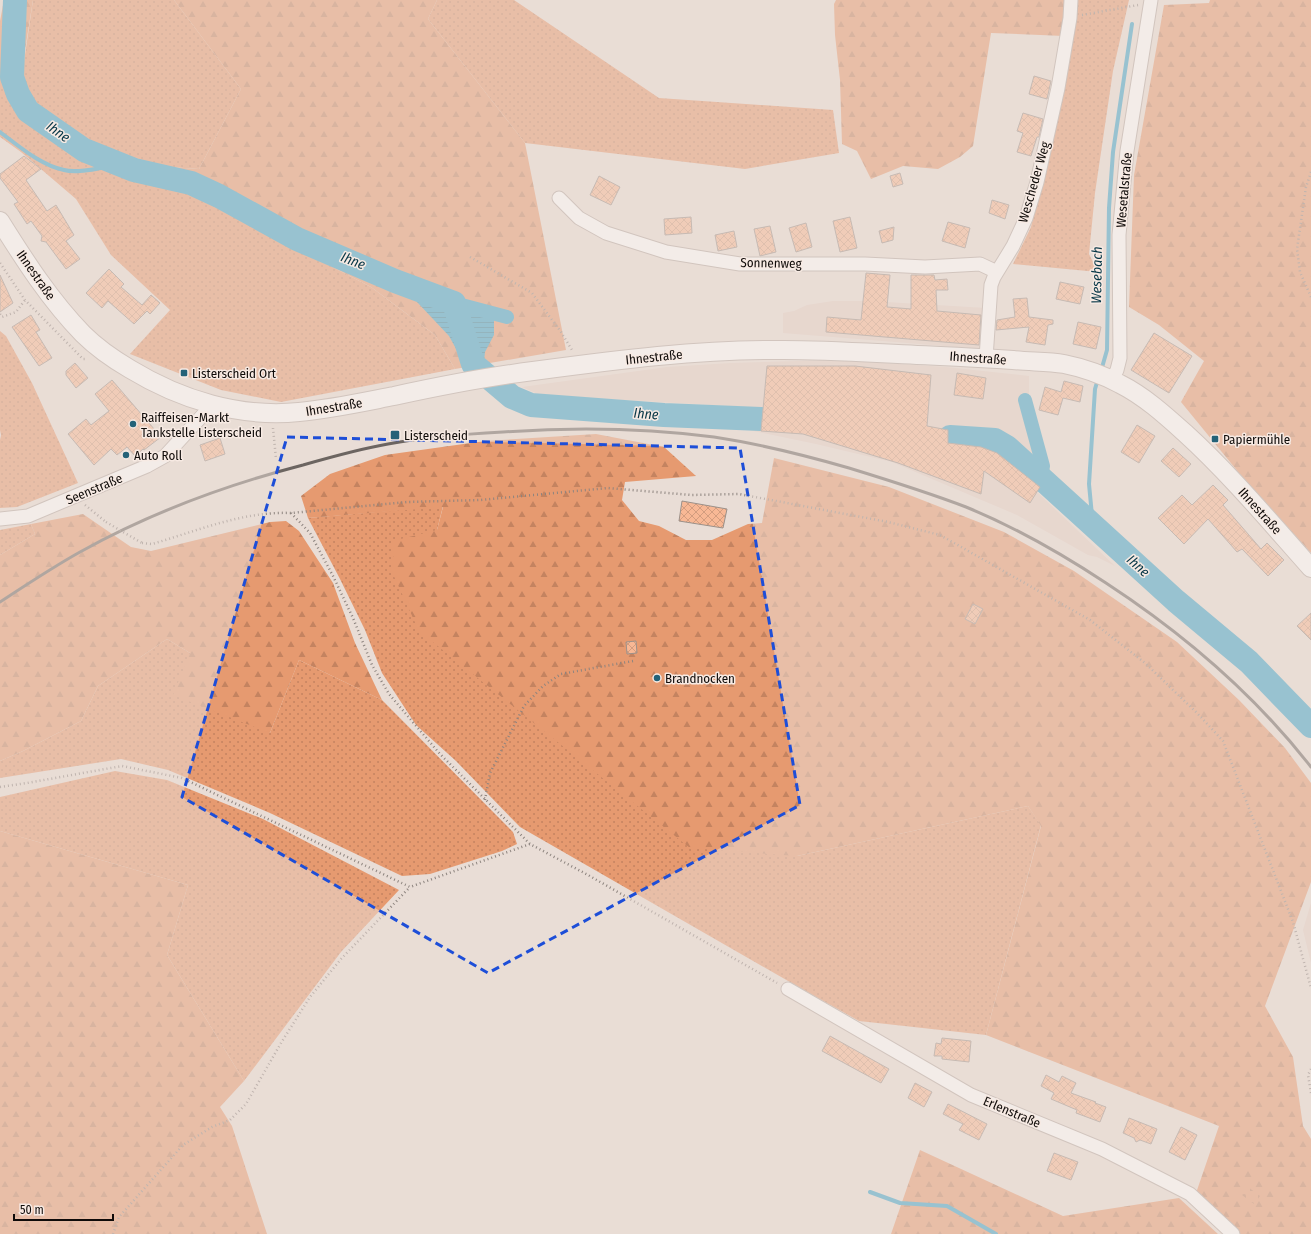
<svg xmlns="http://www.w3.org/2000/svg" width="1311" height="1234" viewBox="0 0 1311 1234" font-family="'Fira Sans Condensed',sans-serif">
<defs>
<pattern id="grass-dots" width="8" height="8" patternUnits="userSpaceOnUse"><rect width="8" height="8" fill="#e69a70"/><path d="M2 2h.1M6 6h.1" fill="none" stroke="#c48360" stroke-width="1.8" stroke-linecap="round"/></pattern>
<pattern id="forest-firs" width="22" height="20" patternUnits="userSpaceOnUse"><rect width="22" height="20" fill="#e69a70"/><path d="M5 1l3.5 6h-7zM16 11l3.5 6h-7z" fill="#c48360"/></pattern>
<pattern id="cemetery-stones" width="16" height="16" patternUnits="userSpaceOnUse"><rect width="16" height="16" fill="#e69a70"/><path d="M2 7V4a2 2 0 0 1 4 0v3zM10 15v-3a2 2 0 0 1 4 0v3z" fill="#c48360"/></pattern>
<pattern id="water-rules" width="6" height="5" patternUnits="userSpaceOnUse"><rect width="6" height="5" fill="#37a3c9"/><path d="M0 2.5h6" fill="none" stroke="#2d83a1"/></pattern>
<pattern id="building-cross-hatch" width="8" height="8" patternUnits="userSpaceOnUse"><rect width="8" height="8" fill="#f8b895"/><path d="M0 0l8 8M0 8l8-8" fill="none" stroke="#d39d7f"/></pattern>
</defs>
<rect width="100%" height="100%" fill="#e9ddd6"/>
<path fill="#e4d0c5" d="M833,301H869L986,308L982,349L783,333V313L794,311L807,305Z
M835,360L946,367L1029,376V397L1022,400L1038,463L1030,478L1040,487L1037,492L1115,566L1097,557L1088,555L1017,515L892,462L816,444L749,430L747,407L554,396L540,395L522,387L667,367L731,363Z
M1311,903V963L1303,930Z"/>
<path fill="url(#grass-dots)" d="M33,0H174L241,89L199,169L96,162L184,190L371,287L435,335L455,369L281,402L221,390L130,354L170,310L111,255L76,199L21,152L0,137V78L21,82Z
M437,0H514L659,98L833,110L839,153L745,169L525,143L428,19Z
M1071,0H1129L1113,71L1095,193L1089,254L1098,272L1013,264L1031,227L1065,72Z
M0,331L6,336L32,383L78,483L17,507L0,508V440L1,435L0,430Z
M443,506L437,530L797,856L1028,806L1041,825L986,1035L859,1021L809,993L520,827L456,761L416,725L382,673L365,630L340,579L308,518Z
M31,524L35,534L0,555V530Z
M167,639L190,653L270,733L299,660L382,700L513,832L517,844L502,851L430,874L402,876L270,813L168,770L121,759L0,778V761L23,751L81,721L98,686Z
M115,771L167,780L263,819L399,890L341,952L244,1081L167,955L188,885L0,831V797Z"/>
<path fill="url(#forest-firs)" d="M4,0H33L20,82L0,78V21Z
M174,0H437L428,19L525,143L566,350L455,369L435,335L371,287L184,190L94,162L199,169L241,89Z
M836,0H1066L1064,36L991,33L973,146L960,157L938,169L903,166L871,179L857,151L842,144L840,80L835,35L834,4Z
M1210,0H1311V553L1239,473L1181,402L1204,361L1159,325L1129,307L1134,175L1164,5L1209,3Z
M596,434L664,447L696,476L625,482L622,500L639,521L659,526L686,540H712L748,524L762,523L774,458L889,487L1004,532L1074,571L1177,642L1239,700L1285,748L1311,783V882L1265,1006L1293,1057L1303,1126L1311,1139V1234H1239L1195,1196L1219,1126L986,1035L1041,826L1028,806L797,856L690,848L419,631L393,574V541L437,530L443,507L308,518L301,496L330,474L385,455L485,441Z
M83,514L131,547L151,551L270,522L286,521L299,531L333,583L355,643L382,700L299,660L270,733L173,695L190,653L167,639L98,686L81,721L23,751L0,761V555L35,534L31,524Z
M0,831L188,885L167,955L244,1081L220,1107L232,1126L267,1234H0Z
M920,1150L1063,1216L1179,1198L1218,1234H891Z"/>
<path fill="url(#cemetery-stones)" d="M1244,1184L1260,1196L1254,1204L1238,1192Z"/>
<path fill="url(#water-rules)" d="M421,299L456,311L494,319V335L485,352L484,362L465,365L449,336L417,302Z"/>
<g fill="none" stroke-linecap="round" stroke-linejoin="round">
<path stroke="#37a3c9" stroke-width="4" d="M0,132C19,146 40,165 64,170C75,173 89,170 101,168L107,159
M1101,371L1107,350L1109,208L1113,152L1132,24
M1093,526L1089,484L1095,389L1098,379
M870,1192L900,1203L947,1206L996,1234"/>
<path stroke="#37a3c9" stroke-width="14" d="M454,303L507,317
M1025,400L1043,466L1041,477"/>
<path stroke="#37a3c9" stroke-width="24" d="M15,0L12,77L18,94L28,111L84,150L134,170L191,183L219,196L297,239L395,281L454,303L473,364L512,397L531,405L664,415L761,419
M950,437L995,440L1007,447L1176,601L1249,662L1311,726"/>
</g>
<path fill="url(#building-cross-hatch)" stroke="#9c918a" d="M1034,76L1051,81L1047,99L1029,94Z
M1023,113L1043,119L1039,137H1037L1031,156L1017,152L1023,133L1017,131Z
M24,156L41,169L26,180L47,211L56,205L74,235L66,241L80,259L66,269L46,242L41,241L42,236L31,221L27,224L14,204L18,202L0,178V174Z
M900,173L903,184L893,187L890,176Z
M599,176L620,187L611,205L590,195Z
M992,200L1009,205L1005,219L989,213Z
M691,217L692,233L665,235L664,219Z
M850,217L857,248L840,252L833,221Z
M948,222L970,228L965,248L942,241Z
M806,223L812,247L796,252L789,228Z
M770,226L776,252L760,256L754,229Z
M894,227L893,240L882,243L879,231Z
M734,231L737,247L718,251L715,235Z
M109,269L124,284L121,287L142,305L151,295L160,303L150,314L147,311L134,324L108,301L102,308L86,293Z
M866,273L890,275L887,307L911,309V275H934L935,280L947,279L948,290H936L937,311L981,315L979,345L826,332L827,317L861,320Z
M0,275L13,303L0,312Z
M1060,282L1084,287L1080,304L1056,299Z
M1027,298L1029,317L1053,320V324L1048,325L1045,345L1026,342L1029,327L996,330L997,320L1015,317L1013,299Z
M31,315L40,330L36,332L52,358L39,366L12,327Z
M1078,322L1101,327L1096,349L1073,344Z
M1154,333L1192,356L1169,393L1131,370Z
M75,363L88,378L76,388L66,375V371Z
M767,366H855L931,375L927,426L948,430V443L981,447L997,453L1040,487L1030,503L984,471L981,494L898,463L803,434L761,431Z
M957,373L986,378L983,399L954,395Z
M112,380L161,437L144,450L143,449L135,456L127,447L117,455L111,449L94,465L68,434L86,419L91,425L109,411L95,394Z
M1064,381L1083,386L1080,402L1063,398L1058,415L1039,410L1045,387L1061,392Z
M1137,425L1155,436L1139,463L1121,452Z
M220,438L225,454L205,461L200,445Z
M1173,448L1191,464L1179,477L1161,461Z
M1213,485L1228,500L1223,505L1261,549L1267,543L1284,560L1268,576L1242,549L1237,552L1208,519L1184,544L1158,518L1182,495L1192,505Z
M682,501L727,509L723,528L679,521Z
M973,604L983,609L975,624L965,619Z
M1311,613V640L1297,626Z
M636,641L637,653L627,654L626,642Z
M830,1036L889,1069L881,1083L822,1051Z
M942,1038L971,1041L969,1062L942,1059V1056H934L936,1043L941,1044Z
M1046,1075L1059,1082L1062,1076L1076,1083L1071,1093L1096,1102L1095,1103L1106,1107L1100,1122L1076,1113L1077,1110L1051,1099L1054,1093L1041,1086Z
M915,1083L932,1092L924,1107L908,1098Z
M948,1104L987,1124L979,1140L959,1130L963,1124L943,1114Z
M1129,1118L1157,1129L1151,1144L1140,1140L1136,1142L1134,1138L1123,1133Z
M1181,1127L1197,1135L1185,1160L1169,1152Z
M1054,1153L1078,1162L1071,1180L1047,1171Z"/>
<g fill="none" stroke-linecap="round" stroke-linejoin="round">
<g stroke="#b5a9a2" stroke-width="15">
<path id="street" d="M559,198L579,218L606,233L666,252L740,264H865L925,267L980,264L997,272
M986,358L991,285L994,277L1013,246L1026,218L1037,182L1058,88L1070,18L1071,0
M1112,380L1117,370L1120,358L1119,235L1127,151L1151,0
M0,519L28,516L147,466L165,456L212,405
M788,989L971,1095L1102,1149L1190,1194L1233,1234"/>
</g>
<g stroke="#b5a9a2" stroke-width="20">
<path id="secondary" d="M0,221C25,261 50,300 83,334C97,348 113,359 130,369C181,400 240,418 299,412C331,409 363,402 394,396C440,386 486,377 533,371C616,360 700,349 783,350C828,350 872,353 917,355C949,356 981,358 1013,360C1030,362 1047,361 1064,364C1084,368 1103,375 1120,384C1144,396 1165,415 1185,433C1230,474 1270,522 1311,568"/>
</g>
<path stroke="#8d847f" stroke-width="2.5" stroke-dasharray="1 3" stroke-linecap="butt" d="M1082,15L1138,5
M1311,172L1306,187L1297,249L1300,272L1311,297
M470,257L532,293L561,332L572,350
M0,263L25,300L83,359H87
M0,314L2,317L16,312L25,300
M273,428L276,459
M85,505L106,522
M291,513L310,533L333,576L353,618L372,665L389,694L440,754L530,844L588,875L777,983
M142,543L152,544C197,531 243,511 291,513L407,502L480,500L608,488L691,495L739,494L888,522L940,535L1090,620L1145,663L1198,714L1223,741L1293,922L1311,988
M0,787L27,783L122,766L182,778L410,887L530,844
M485,800L490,773L524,706L543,686L561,674L633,661
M1311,1069L1308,1075L1311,1093
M113,1234L119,1217L183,1145L212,1127L230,1120L246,1104L281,1043L310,997L341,959L410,887"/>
<use href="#street" stroke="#fff" stroke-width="13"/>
<use href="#secondary" stroke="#fff" stroke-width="18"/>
<path stroke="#6c6561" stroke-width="3" d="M0,602C26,585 53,567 80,552C150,513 226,485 303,465C331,457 359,449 388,444C426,437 465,434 503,432C573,427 645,428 714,437C760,444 804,455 849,468C888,480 927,492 966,507C1015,527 1062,554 1106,583C1184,634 1254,694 1311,767"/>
<path stroke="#8d847f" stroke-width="2.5" stroke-dasharray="1 3" stroke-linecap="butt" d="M106,522L142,543"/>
</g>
<path d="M0 0H1311V1234H0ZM287,437L740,448L800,805L488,973L182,797Z" fill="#e9ddd6" fill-opacity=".55" fill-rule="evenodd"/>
<path fill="none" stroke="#1d4ed8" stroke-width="3" stroke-dasharray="8 5" stroke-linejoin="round" d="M287,437L740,448L800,805L488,973L182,797Z"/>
<g fill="#246278" stroke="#f7eae3" stroke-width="1.5">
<rect x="180" y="369" width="8" height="8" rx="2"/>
<circle cx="133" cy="424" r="4"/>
<rect x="390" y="430" width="10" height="10" rx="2"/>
<rect x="1211" y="435" width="8" height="8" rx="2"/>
<circle cx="126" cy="455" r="4"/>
<circle cx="657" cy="678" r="4"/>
</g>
<g text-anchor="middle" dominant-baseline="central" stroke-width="3" stroke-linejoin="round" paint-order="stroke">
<g font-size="13" fill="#0f0b09" stroke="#f7eae3">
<text transform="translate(1034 182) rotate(-74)">Wescheder Weg</text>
<text transform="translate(1124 190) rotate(-85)">Wesetalstraße</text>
<text transform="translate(771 263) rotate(1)">Sonnenweg</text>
<text transform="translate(36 275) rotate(55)">Ihnestraße</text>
<text transform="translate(654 357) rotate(-6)">Ihnestraße</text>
<text transform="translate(978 358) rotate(4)">Ihnestraße</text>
<text transform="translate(334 407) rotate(-9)">Ihnestraße</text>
<text transform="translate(94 489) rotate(-23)">Seenstraße</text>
<text transform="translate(1260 511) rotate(48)">Ihnestraße</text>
<text transform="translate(1012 1112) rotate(23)">Erlenstraße</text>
</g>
<g font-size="13" fill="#0f0b09" stroke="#f7eae3" text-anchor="start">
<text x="192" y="373">Listerscheid Ort</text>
<text x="141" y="417">Raiffeisen-Markt<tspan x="141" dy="15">Tankstelle Listerscheid</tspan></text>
<text x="404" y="435">Listerscheid</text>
<text x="1223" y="439">Papiermühle</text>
<text x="134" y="455">Auto Roll</text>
<text x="665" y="678">Brandnocken</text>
</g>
<g font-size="14" font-style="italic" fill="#073747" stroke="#f7eae3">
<text transform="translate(58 132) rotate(35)">Ihne</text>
<text transform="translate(353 261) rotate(22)">Ihne</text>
<text transform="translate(1097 275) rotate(-89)">Wesebach</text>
<text transform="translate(646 414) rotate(4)">Ihne</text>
<text transform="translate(1138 566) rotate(42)">Ihne</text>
</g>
</g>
<path d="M14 1214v6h99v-6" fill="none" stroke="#0f0b09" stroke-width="2"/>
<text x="20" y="1214" font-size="12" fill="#0f0b09" stroke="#f7eae3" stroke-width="3" paint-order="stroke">50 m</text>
</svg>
